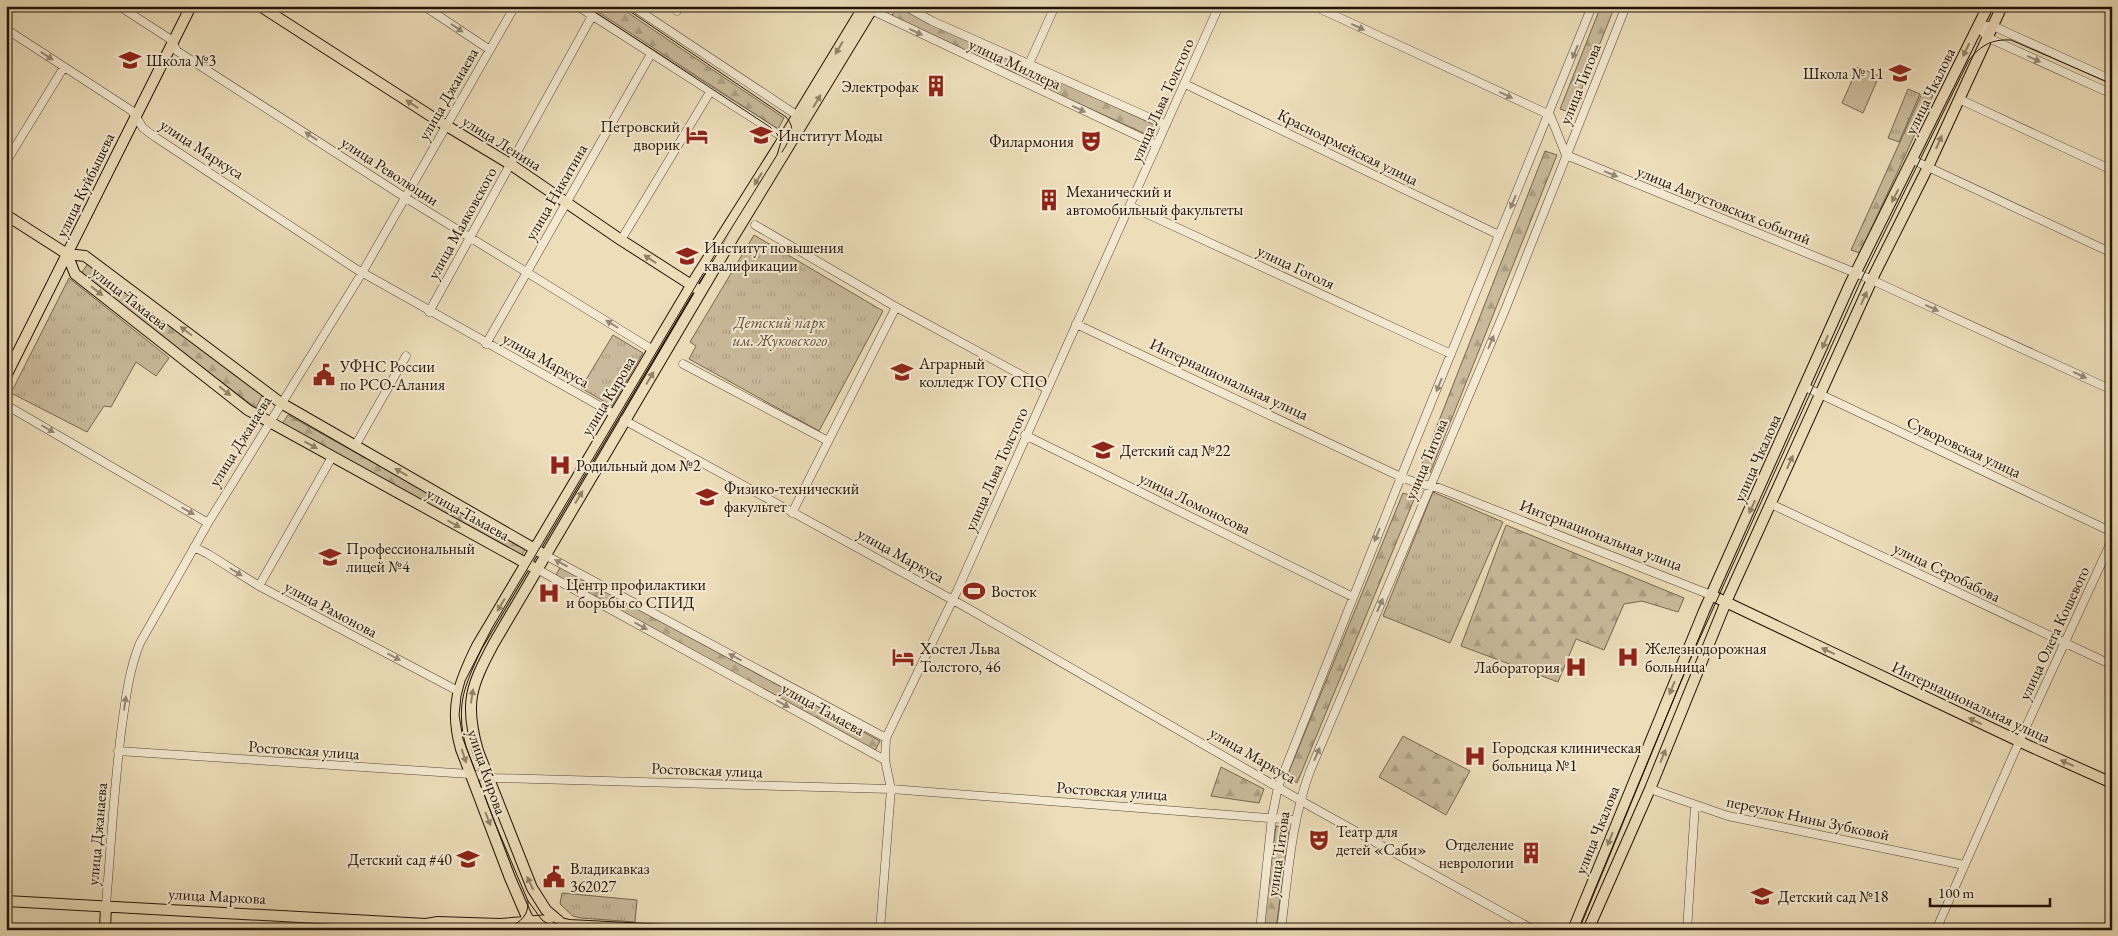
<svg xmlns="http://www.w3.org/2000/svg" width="2118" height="936" viewBox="0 0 2118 936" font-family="'EB Garamond',serif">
<defs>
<pattern id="grass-tufts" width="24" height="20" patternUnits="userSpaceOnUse" patternTransform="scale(1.25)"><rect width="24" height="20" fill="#caba9b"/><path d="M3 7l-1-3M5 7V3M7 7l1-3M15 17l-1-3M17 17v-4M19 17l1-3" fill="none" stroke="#ad9f84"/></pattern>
<pattern id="forest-firs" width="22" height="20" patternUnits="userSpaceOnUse" patternTransform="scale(1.25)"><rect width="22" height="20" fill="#caba9b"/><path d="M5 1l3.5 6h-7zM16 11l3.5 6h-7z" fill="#ad9f84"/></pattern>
</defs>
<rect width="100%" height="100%" fill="#edddb9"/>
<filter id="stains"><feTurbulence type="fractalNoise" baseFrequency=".004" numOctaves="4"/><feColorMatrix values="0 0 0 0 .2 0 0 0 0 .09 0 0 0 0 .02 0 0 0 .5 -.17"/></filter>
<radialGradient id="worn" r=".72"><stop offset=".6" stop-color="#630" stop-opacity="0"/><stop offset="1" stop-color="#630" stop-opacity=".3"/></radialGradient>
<path fill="url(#grass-tufts)" stroke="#766651" d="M1908,89L1920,94L1899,142L1888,138Z
M754,235L883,311L819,431L689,359L696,346L690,342Z
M69,278L169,358L156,376L136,362L111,407L104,406L87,432L11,393Z
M613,335L643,353L612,406L581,388Z
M1433,492L1503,522L1450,643L1383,616Z
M562,893L637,900L635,922L581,918L573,916L560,904Z"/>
<path fill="url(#forest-firs)" stroke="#766651" d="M589,6H618L784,118L778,129Z
M1601,6H1615L1572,113L1560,109Z
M896,7L1157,126L1152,137L891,18Z
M1923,91L1933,95L1860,253L1851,250Z
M1545,151L1557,155L1430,473L1420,469Z
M89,262L263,394L256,408L80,275Z
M288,415L526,547L521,557L282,424Z
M1403,493L1415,497L1297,783L1287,776L1292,764Z
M1506,525L1684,598L1678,612L1642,601L1624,604L1604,650L1576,639L1558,682L1461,646Z
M561,566L880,741L875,751L556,575Z
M1403,736L1470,771L1446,815L1379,777Z
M1221,767L1264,789L1259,803L1211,796Z
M1276,826L1289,828L1276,930H1262Z"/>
<path fill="#caba9b" stroke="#766651" d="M1858,67L1879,76L1863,113L1842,103Z"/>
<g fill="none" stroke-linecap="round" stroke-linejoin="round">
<path stroke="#c4b495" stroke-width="8" stroke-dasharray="8 4" stroke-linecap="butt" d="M206,930V926"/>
<g stroke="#554534" stroke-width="9">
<path id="minor" d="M119,6L170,39L177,51L406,198L653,350
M424,6L490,50
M577,6L784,138
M632,6L798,116
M905,6L932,21L1166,125
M1314,6L1550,115L1566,155L1863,276L2112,390
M867,8L1157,145
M677,11L680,6
M1978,26L1987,37L1993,40L2112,94
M1978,26H1993L2112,80
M6,29L132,111L143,128L155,137L356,269L614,414
M1029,64L1055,6
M1185,84L1499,235
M1959,99L2112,170
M1913,160L2112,253
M6,162L64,67
M1130,206L1451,354
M755,225L896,307L1047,389
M621,240L710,92
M429,312L592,16
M1076,324L1401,477L1417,483L1439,488L1711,595
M486,344L651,54
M683,364L828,441
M1805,387L2112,532
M6,405L208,523
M624,420L962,605L1310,806L1534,930
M1025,435L1353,597
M355,446L406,356
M1771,504L2112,665
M792,513L896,307
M194,547L208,554L259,586L458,691
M545,555L886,738
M537,569L885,760
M259,586L332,457
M118,751L470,774L495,778L891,789L1295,820
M1650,789L1728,816L1964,865
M106,905C111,846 114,785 122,725C126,697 129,670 140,643L208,523L362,273L515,6
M880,930L891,789L885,760L886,738L957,591L1219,6
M1260,930L1272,817L1278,787L1401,477L1592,6
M1281,930C1288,876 1291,822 1310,771L1505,310L1626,6
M1687,930L1695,805
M1936,930L2019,742L2112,540"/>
</g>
<g stroke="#221207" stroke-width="12">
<path id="major" d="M260,6L437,120L510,164L621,240L696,288
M6,215L67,254L85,256L281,403L540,552
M67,254L75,274L248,410L531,566
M6,376L191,6
M1711,595L2027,745L2112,783
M6,901L426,924L438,922L500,924L549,920L569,925L667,930
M559,921L546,910L532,888L478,751C464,703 471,686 494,643L731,241L874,6
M105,930L106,905
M535,930L526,915L510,878L461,749C449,707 459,683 477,646L695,279L784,138L864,6
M1573,930L1704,611L1850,284L1988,6
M1588,930L1650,789L1726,602L1875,273L1928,167L2002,6"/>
</g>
<use href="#minor" stroke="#f3e9d2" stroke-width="8"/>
<use href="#major" stroke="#edddb9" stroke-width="10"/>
<path stroke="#221207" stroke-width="1" d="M622,6L786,117C797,129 790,139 782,152
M553,922L570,930
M436,925L556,930
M509,927C521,922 529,915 528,901
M557,930L542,920L528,901L495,823L463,739L459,715L461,696L465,681L492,628L701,277L777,155L781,142L777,134L770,127L586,6
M1578,930L1689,662L1863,276L1969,60C1981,45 1992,39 2011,40L2112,84"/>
</g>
<defs><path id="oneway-solid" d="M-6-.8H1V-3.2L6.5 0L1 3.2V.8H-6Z" transform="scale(1.25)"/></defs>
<g fill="#958877">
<use href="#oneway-solid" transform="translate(1358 27) rotate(25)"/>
<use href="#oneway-solid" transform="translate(457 28) rotate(34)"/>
<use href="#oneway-solid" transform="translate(916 32) rotate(25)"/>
<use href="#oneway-solid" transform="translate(1575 52) rotate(112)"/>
<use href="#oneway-solid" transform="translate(47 56) rotate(33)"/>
<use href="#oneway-solid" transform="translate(2034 59) rotate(24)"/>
<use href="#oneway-solid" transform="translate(1506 95) rotate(25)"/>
<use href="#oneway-solid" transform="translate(1079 109) rotate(25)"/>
<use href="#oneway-solid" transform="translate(311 136) rotate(-147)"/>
<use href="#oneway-solid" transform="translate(1611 174) rotate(22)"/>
<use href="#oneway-solid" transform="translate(1513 202) rotate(113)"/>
<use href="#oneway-solid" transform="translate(1932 308) rotate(25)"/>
<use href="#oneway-solid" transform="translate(612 324) rotate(-148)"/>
<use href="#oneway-solid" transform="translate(1491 342) rotate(-67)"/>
<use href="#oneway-solid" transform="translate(2080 375) rotate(25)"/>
<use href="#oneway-solid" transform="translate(1439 385) rotate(112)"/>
<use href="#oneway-solid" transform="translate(48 429) rotate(30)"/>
<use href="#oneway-solid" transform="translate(188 511) rotate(30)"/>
<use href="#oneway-solid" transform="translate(1377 535) rotate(112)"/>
<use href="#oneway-solid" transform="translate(561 563) rotate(-152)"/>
<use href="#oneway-solid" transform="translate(236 572) rotate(32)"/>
<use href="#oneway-solid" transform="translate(1380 605) rotate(-67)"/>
<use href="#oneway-solid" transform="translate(641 626) rotate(29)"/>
<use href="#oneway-solid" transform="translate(394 657) rotate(28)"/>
<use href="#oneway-solid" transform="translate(735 657) rotate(-152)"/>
<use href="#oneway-solid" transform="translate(125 703) rotate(-82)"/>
<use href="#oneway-solid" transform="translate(783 704) rotate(29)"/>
<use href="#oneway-solid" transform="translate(1317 754) rotate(-67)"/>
</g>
<g fill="#928269">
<use href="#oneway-solid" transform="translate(839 48) rotate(121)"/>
<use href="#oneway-solid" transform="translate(1966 50) rotate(116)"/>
<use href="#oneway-solid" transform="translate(817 101) rotate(-59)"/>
<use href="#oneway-solid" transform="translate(412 104) rotate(-147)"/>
<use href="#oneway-solid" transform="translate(1939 142) rotate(-66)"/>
<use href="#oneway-solid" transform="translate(758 179) rotate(122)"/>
<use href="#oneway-solid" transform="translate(1895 196) rotate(117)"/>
<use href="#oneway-solid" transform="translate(650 259) rotate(-147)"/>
<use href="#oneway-solid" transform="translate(97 291) rotate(38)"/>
<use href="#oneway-solid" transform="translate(1864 298) rotate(-66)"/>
<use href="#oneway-solid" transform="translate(186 331) rotate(-143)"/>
<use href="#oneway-solid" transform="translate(1825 342) rotate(114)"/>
<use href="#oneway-solid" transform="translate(650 378) rotate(-59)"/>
<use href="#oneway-solid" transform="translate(225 391) rotate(38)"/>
<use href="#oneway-solid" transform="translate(311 445) rotate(29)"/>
<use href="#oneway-solid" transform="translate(1790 462) rotate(-66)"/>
<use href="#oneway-solid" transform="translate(401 472) rotate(-150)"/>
<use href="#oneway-solid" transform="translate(579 497) rotate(-59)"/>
<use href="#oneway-solid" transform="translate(1752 507) rotate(115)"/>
<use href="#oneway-solid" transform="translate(454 524) rotate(29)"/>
<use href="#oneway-solid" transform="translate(501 605) rotate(121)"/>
<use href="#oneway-solid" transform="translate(1828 651) rotate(-155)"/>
<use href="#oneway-solid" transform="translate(1672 688) rotate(112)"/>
<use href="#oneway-solid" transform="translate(472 696) rotate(-82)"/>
<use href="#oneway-solid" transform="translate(1975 721) rotate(-155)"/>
<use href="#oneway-solid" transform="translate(464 756) rotate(71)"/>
<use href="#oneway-solid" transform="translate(1663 756) rotate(-68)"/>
<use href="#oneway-solid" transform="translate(2067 763) rotate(-156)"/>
<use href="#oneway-solid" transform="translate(488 819) rotate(69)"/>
<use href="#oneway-solid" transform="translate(1610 839) rotate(112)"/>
<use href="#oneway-solid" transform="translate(530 883) rotate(-115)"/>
</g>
<defs>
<g id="school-bare" transform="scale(1.725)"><path d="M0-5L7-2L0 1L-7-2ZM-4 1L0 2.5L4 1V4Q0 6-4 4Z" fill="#8f2418" stroke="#f3e9d2" stroke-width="2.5" paint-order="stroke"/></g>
<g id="building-bare" transform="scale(1.725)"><path d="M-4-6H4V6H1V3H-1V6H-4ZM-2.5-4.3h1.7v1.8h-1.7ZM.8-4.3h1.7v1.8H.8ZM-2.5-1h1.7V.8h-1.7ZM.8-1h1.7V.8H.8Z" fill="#8f2418" stroke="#f3e9d2" stroke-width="2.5" paint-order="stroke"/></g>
<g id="hotel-bare" transform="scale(1.725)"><path d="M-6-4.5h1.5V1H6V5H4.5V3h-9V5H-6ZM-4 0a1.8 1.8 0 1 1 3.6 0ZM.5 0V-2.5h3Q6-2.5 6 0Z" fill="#8f2418" stroke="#f3e9d2" stroke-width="2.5" paint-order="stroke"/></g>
<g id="university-bare" transform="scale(1.725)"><path d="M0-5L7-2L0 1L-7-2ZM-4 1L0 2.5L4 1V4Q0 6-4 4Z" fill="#8f2418" stroke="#f3e9d2" stroke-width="2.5" paint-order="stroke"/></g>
<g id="theatre-bare" transform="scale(1.725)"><path d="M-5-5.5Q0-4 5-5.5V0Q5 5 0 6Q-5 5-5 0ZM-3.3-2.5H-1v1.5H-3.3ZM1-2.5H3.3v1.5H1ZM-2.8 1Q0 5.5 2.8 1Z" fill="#8f2418" stroke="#f3e9d2" stroke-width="2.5" paint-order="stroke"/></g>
<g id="civic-bare" transform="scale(1.725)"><path d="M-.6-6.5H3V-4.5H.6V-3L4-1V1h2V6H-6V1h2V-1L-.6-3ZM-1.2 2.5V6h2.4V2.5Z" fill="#8f2418" stroke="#f3e9d2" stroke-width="2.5" paint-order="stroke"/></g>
<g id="hospital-bare" transform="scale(1.725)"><path d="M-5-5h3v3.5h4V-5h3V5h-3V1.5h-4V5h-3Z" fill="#8f2418" stroke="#f3e9d2" stroke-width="2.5" paint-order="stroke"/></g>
<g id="stadium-bare" transform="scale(1.725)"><path d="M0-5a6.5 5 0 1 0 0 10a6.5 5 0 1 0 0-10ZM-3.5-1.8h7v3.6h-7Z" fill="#8f2418" stroke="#f3e9d2" stroke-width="2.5" paint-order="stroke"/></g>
</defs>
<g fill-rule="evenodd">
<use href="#school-bare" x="130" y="60"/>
<use href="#school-bare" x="1900" y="73"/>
<use href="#building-bare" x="936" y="86"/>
<use href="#hotel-bare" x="697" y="135"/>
<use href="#university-bare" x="761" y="135"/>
<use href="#theatre-bare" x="1091" y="141"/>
<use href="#building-bare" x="1049" y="200"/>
<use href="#university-bare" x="687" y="256"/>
<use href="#university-bare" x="902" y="372"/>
<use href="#civic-bare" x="324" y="375"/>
<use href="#school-bare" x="1103" y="450"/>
<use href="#hospital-bare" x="560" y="465"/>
<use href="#university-bare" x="707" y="497"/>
<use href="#university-bare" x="330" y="557"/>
<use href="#stadium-bare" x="974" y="591"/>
<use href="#hospital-bare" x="549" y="593"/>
<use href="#hotel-bare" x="903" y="657"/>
<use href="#hospital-bare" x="1628" y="657"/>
<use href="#hospital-bare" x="1576" y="667"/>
<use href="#hospital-bare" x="1475" y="756"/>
<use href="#theatre-bare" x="1319" y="840"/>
<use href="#building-bare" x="1531" y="853"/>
<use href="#school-bare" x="468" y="859"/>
<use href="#civic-bare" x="554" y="877"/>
<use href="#school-bare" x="1762" y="896"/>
</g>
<g text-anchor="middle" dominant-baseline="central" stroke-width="4" stroke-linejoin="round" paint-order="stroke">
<g font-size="16" fill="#221207" stroke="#f3e9d2" text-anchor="start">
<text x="146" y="60">Школа №3</text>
<text x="1884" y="73" text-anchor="end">Школа № 11</text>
<text x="919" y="86" text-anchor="end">Электрофак</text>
<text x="680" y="126" text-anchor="end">Петровский<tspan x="680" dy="18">дворик</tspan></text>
<text x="778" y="135">Институт Моды</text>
<text x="1074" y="141" text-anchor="end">Филармония</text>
<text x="1066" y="191">Механический и<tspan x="1066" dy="18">автомобильный факультеты</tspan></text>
<text x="704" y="247">Институт повышения<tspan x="704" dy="18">квалификации</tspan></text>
<text x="919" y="363">Аграрный<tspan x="919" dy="18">колледж ГОУ СПО</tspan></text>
<text x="340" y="366">УФНС России<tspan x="340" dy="18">по РСО-Алания</tspan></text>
<text x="1120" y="450">Детский сад №22</text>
<text x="576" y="465">Родильный дом №2</text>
<text x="724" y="488">Физико-технический<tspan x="724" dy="18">факультет</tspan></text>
<text x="346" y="548">Профессиональный<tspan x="346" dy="18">лицей №4</tspan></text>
<text x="566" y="584">Центр профилактики<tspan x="566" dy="18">и борьбы со СПИД</tspan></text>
<text x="991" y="591">Восток</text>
<text x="920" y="648">Хостел Льва<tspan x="920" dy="18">Толстого, 46</tspan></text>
<text x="1645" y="648">Железнодорожная<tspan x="1645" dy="18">больница</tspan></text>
<text x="1560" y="667" text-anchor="end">Лаборатория</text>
<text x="1492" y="747">Городская клиническая<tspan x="1492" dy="18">больница №1</tspan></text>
<text x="1336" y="831">Театр для<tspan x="1336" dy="18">детей «Саби»</tspan></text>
<text x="1514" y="844" text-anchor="end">Отделение<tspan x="1514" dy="18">неврологии</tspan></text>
<text x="452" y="859" text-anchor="end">Детский сад #40</text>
<text x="570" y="868">Владикавказ<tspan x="570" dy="18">362027</tspan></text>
<text x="1778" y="896">Детский сад №18</text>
</g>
<g font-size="16" fill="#221207" stroke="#f3e9d2">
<text transform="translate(1015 64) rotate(25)">улица Миллера</text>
<text transform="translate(1580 84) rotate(-68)">улица Титова</text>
<text transform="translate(1930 91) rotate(-64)">улица Чкалова</text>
<text transform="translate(448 94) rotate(-60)">улица Джанаева</text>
<text transform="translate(1162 100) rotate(-66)">улица Льва Толстого</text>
<text transform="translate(502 143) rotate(32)">улица Ленина</text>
<text transform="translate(1348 147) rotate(26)">Красноармейская улица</text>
<text transform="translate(202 149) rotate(33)">улица Маркуса</text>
<text transform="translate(390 171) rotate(33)">улица Революции</text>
<text transform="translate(85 185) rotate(-64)">улица Куйбышева</text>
<text transform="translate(556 192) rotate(-60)">улица Никитина</text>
<text transform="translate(1724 205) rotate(22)">улица Августовских событий</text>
<text transform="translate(462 223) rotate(-61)">улица Маяковского</text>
<text transform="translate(1296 267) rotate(25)">улица Гоголя</text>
<text transform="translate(130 298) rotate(38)">улица Тамаева</text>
<text transform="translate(546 360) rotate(29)">улица Маркуса</text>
<text transform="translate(1229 379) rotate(25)">Интернациональная улица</text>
<text transform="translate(608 396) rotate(-59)">улица Кирова</text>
<text transform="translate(240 441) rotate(-58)">улица Джанаева</text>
<text transform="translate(1964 447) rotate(25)">Суворовская улица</text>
<text transform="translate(1757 458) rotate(-66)">улица Чкалова</text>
<text transform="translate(1426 459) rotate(-67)">улица Титова</text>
<text transform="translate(996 469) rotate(-66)">улица Льва Толстого</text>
<text transform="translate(1195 503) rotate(26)">улица Ломоносова</text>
<text transform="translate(468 514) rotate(29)">улица Тамаева</text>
<text transform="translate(1601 535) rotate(21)">Интернациональная улица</text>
<text transform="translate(901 555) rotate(29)">улица Маркуса</text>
<text transform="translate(1947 572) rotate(26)">улица Серобабова</text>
<text transform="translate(331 609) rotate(28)">улица Рамонова</text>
<text transform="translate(2054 633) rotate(-65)">улица Олега Кошевого</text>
<text transform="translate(1971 702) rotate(25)">Интернациональная улица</text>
<text transform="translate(823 709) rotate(29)">улица Тамаева</text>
<text transform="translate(304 750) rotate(4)">Ростовская улица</text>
<text transform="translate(1253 755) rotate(30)">улица Маркуса</text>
<text transform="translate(707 770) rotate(2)">Ростовская улица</text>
<text transform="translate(487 772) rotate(71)">улица Кирова</text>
<text transform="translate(1112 791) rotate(4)">Ростовская улица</text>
<text transform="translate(1808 818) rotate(12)">переулок Нины Зубковой</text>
<text transform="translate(1597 830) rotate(-68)">улица Чкалова</text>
<text transform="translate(97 834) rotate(-85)">улица Джанаева</text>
<text transform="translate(1278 854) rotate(-82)">улица Титова</text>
<text transform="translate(217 896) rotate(3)">улица Маркова</text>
</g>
<g font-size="16" font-style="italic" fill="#5d4d3b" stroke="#f3e9d2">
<text x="780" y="322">Детский парк<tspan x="780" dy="18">им. Жуковского</tspan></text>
</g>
</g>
<rect width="2118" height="936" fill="none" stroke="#edddb9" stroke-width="25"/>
<rect x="8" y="8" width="2103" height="921" fill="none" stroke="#221207" stroke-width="2.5"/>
<rect x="12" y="12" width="2093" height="911" fill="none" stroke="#221207"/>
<path d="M1930 898v8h120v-8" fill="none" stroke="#221207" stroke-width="2.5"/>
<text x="1938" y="898" font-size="15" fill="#221207" stroke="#f3e9d2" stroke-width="4" paint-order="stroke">100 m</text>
<rect width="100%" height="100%" filter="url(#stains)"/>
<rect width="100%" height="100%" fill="url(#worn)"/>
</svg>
